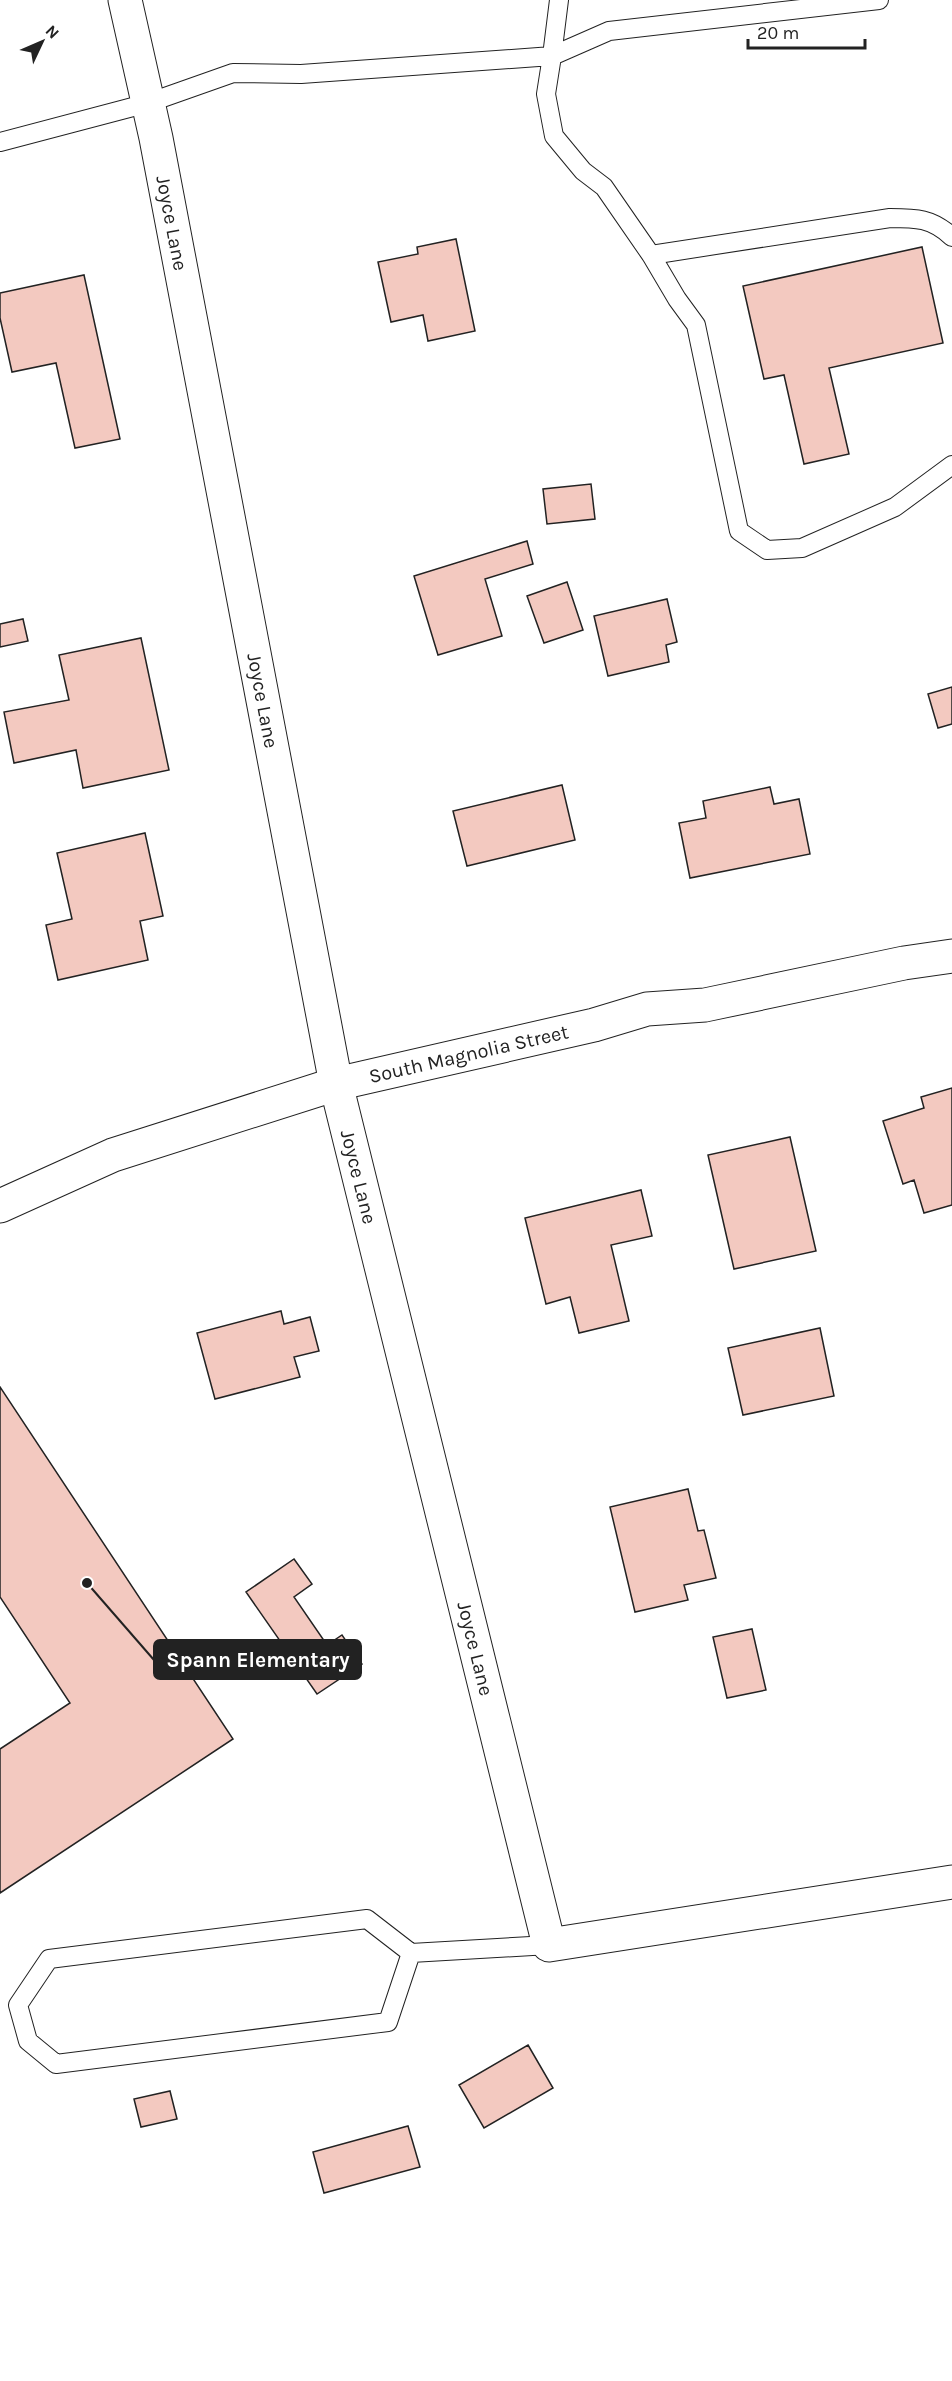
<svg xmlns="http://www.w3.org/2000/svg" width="952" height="2381" viewBox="0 0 952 2381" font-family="Karla,sans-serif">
<rect width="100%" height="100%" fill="#fff"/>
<path fill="#f3c9c0" stroke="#222" stroke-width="1.5" d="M456,239L475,331L428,341L423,315L391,322L378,262L418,254L417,247Z
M922,247L943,343L829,368L849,454L804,464L784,375L764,379L743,286Z
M84,275L120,439L75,448L56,363L12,372L0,318V293Z
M591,484L595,519L547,524L543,489Z
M527,541L533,564L485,579L502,636L438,655L414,576Z
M567,582L583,630L544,643L527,596Z
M667,599L677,642L666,645L669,662L608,676L594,616Z
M23,619L28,641L0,647V624Z
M141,638L169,770L83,788L76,750L14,763L4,712L69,700L59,655Z
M952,687V724L938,728L928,694Z
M562,785L575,840L467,866L453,811Z
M770,787L774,804L799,799L810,854L690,878L679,823L706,818L703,801Z
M145,833L163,916L140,921L148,960L58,980L46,925L72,919L57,853Z
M952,1088V1205L924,1213L914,1180L903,1184L883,1121L924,1108L921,1097Z
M790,1137L816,1251L734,1269L708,1155Z
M641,1190L652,1236L611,1245L629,1321L579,1333L570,1297L546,1304L525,1218Z
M281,1311L284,1324L310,1317L319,1351L294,1357L300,1377L215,1399L197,1333Z
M820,1328L834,1396L743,1415L728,1348Z
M0,1387L233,1739L0,1893V1749L70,1703L0,1597Z
M688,1489L698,1531L704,1530L716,1578L684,1585L688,1600L635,1612L610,1507Z
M294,1559L312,1584L294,1597L327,1645L342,1635L362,1664L317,1694L246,1592Z
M752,1629L766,1690L727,1698L713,1637Z
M528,2045L553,2088L484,2128L459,2085Z
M170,2091L177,2119L141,2127L134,2099Z
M408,2126L420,2167L324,2193L313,2152Z"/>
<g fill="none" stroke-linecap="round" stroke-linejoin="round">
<g stroke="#222" stroke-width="20">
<path id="lane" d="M552,56L609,31L879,0
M552,56L559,0
M0,142L148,103L233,73L301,74L552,56L546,94L554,136L583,171L604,187L651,255L677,299L696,325L739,531L767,550L802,548L895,507L952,465
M651,255L890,218C916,218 932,218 952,237
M411,1953L388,2022L56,2064L28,2041L18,2005L49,1959L367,1919L411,1953L549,1945"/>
</g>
<g stroke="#222" stroke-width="35">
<g id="street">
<path id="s1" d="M125,0L156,138L336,1084L549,1945L952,1882"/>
<path id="s2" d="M0,1206L113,1155L336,1084L594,1025L647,1009L705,1005L904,963L952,956"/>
</g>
</g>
<use href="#lane" stroke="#fff" stroke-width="18"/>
<use href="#street" stroke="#fff" stroke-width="33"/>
</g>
<g text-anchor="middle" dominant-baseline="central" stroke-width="4.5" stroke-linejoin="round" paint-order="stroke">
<g font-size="20" fill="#222" stroke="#fff">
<text stroke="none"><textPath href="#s1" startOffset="228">Joyce Lane</textPath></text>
<text stroke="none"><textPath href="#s1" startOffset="714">Joyce Lane</textPath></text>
<text stroke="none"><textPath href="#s2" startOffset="494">South Magnolia Street</textPath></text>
<text stroke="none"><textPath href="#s1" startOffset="1200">Joyce Lane</textPath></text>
<text stroke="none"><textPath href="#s1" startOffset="1686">Joyce Lane</textPath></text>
</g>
</g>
<path fill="none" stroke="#222" stroke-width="2" d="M87 1583L154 1660"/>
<circle fill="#222" stroke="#fff" stroke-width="2" cx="87" cy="1583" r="6"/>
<rect fill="#222" stroke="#222" stroke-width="2" x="154" y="1640" width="207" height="39" rx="6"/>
<g font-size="21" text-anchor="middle" font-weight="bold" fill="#fff">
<text x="258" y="1667">Spann Elementary</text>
</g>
<g transform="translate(42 42) rotate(46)" stroke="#ffffff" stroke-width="4.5" paint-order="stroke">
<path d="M0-4.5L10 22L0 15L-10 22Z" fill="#222222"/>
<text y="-9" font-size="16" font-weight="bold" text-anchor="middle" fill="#222222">N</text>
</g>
<path d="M748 39v9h117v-9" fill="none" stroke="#222222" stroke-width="3"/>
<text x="757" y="39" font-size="18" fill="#222222" stroke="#ffffff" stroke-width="4.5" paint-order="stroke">20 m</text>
</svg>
